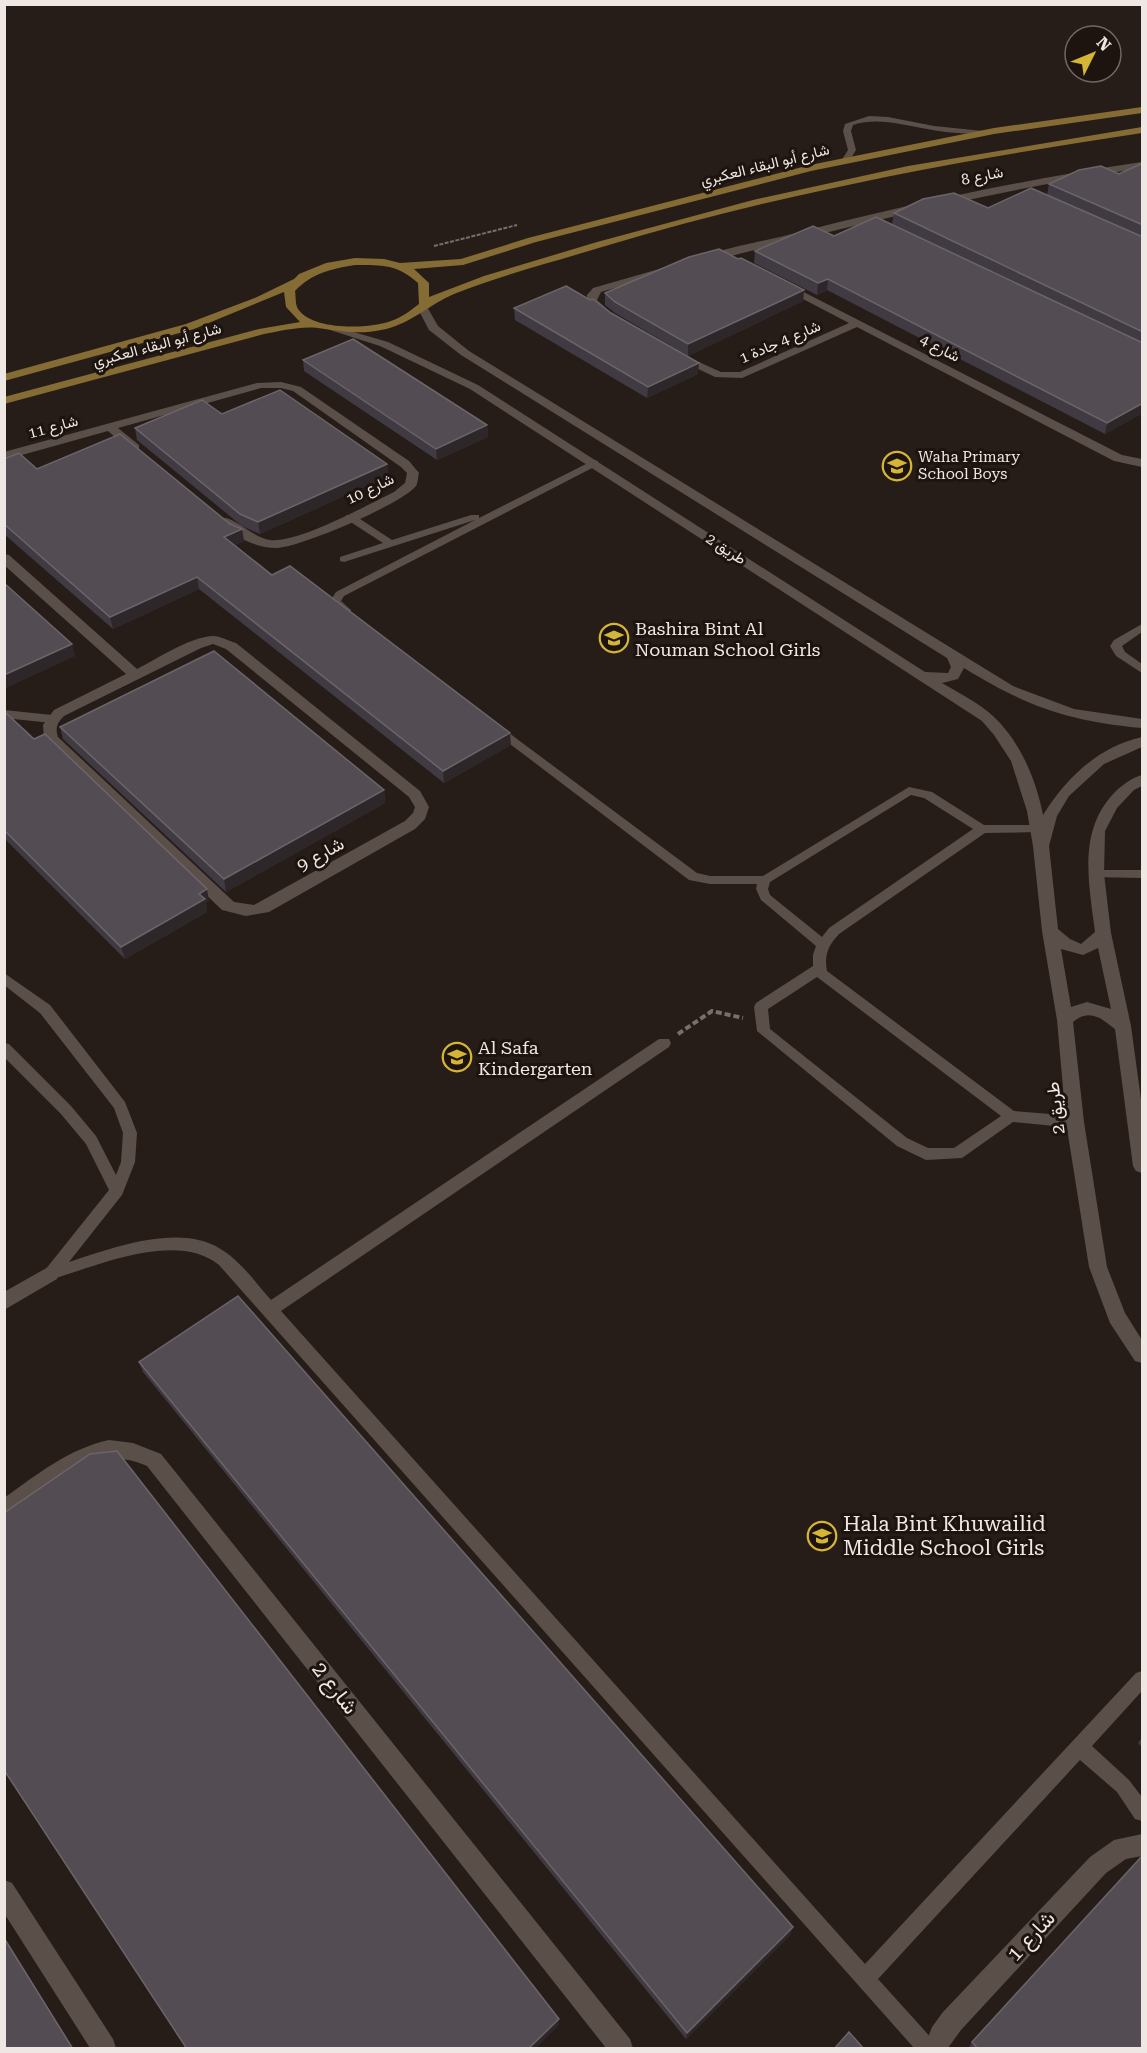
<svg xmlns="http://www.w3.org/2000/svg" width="1147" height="2053" viewBox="0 0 1147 2053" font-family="'Roboto Serif',Vazirmatn,serif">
<rect width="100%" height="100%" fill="#271d18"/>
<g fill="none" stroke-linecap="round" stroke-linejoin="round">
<path stroke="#776f6a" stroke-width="2" stroke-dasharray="4 1.5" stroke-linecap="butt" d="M434,246L517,225"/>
<path stroke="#776f6a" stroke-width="4" stroke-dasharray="6 3" stroke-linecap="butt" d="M678,1034L712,1011L743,1018"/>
<path fill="#5b4f49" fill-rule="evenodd" d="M869,116L888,117L934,126L983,131L987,133L983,135C964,133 945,133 927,129C901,125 878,117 853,125L851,131L856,150L848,163H842L841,161L848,150L843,131L845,124Z
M594,460L598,461V465L344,596L341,601L351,610V614H343L330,601L336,592L475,520L344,562L340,561V557L383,543L346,519V515H354L392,540L471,515H479V518Z
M1142,624V632L1122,646L1125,652L1142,664V673L1116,656L1110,646L1114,640Z
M4,710L52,715L58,719L52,723L4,718Z
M497,724L697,873L710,876H763L909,787L932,792L984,825H1043L1045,828L1043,831L1039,832L985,833L839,934C828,946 824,955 827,971L1014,1111L1075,1116L1080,1118L1082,1122L1080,1126L1075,1128L1013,1122L962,1158L926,1160L897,1146L757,1031L754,1007L756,1003L813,966V955L816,946L761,900L756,889L757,884H710L689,880L493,731L491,728L493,725ZM911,795L924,798L973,829L829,928L822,937L770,895L768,889L770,882ZM817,977L1001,1116L954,1148H928L907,1138L770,1029L768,1009Z
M1096,870H1142V878L1092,877L1090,874Z
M4,973L50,1005L125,1102L137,1133L135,1162L122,1195L69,1262C110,1249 177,1223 219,1248C240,1260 255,1282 271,1300L659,1039H669L671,1043L669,1047L281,1311L865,1964L1136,1673L1142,1671V1691L1092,1746L1129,1780L1142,1797V1821L1135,1819L1117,1792L1080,1760L878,1979L934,2041L937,2048H914L219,1265C177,1230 96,1266 50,1280L45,1278L42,1274L45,1270L109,1190L86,1144L61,1114L4,1057V1043L9,1044L71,1106L96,1136L116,1175L121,1162L123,1133L114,1108L40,1013L4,985Z"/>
<path fill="#5b4f49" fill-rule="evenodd" d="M1142,162V168C995,190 851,226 707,262L702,259C713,250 763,241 780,237C900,206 1020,180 1142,162Z
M673,265L678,268L677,270L601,292L597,300L610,312V316H602L587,301V295L593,288Z
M784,282L1122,455L1142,459V467L1114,461L857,327L742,378L715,377L677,359V355L681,354L721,372H740L849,323L780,287V283Z
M281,382L301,387L409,461L419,473C418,477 418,483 416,486C402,504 299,548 276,548C256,548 232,536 219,521L221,518C233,515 253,538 270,540C299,543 365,506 394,492L405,483L407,473L401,467L293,391L281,388H261L118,428L139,445V451H131L108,431L4,460V452L257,383Z
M4,554L9,555L137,669C159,658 187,638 213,636C220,636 229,641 236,643L420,791L429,807L425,819L415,829L269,912L246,916L222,910L44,739L43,725L54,710L126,674L4,565ZM213,644L226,649L409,797L415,807L413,813L405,821L254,905L234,902L58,737C55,728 57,723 64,716L201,648Z
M50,1266L57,1269L59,1274L57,1279L4,1310V1292Z
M109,1440L133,1443L161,1454L630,2039L633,2048H606L147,1466C100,1445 68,1474 32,1501C23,1508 15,1515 4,1519V1498C38,1474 68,1449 109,1440Z
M1142,1834V1856L1126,1859L1106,1873L961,2030L948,2048H924L932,2027L943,2012L1090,1857L1114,1840Z
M4,1880L12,1883L113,2039L116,2048H90L4,1913Z"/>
<path fill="#5b4f49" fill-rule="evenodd" d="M422,304L426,305L438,326L469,351L1013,686L1074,709L1142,719V728C1069,721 1027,707 964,668L958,679L942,683C959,693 979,703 993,716C1020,741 1036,779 1043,815C1066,778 1098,747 1142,737V747L1104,764L1069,796L1057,816L1049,846L1058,929L1070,939L1081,944L1095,932C1089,883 1077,831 1115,792C1123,784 1132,778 1142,775V786L1134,790L1117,808L1105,831L1104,874L1111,933L1131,1026L1142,1107V1173L1136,1171L1133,1166L1115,1029C1101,1018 1089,1008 1073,1022L1084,1122L1107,1267L1125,1313L1142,1340V1363L1135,1361L1110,1323L1089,1267L1066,1122L1057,1020L1042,931L1033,846L1027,811L1011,761L994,735L982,721L470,389L380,346L327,329L333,326L388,342L478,385L925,672L948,673L951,667L947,658L461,355L429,330L417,307ZM1098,948L1111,1009L1087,1002L1071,1007L1061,949L1083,955Z"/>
<path fill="#856b34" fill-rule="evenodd" d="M1142,107V113L994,134L811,171L536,242L463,265L414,269L429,283V297L484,276L597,242L753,200L908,166L1142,127V133C960,160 778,194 602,247C553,262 502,275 454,294C428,305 410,325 381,330C360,335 340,331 318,328C300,326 281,331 264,334L4,404V397L259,329L300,322L286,307L284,292L194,329L4,381V374L186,324L257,297L294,279L299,274L326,263L355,258L384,259L400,263L461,259L528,238L810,165L994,128ZM355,265C382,265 397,264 418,283L419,304C410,311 402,317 391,321C369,329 313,331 298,309C295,304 296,296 295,291C312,273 331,269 355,265Z"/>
</g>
<path fill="#403a42" d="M1143,163V413L1105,434L827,290L817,295L754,263L755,251L834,236L1014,283L892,224L894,213L988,208L1047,195L1049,184L1119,174Z
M804,290L803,301L688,356L615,313L605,305V293Z
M514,308L611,313L698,374L647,398L515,320Z
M303,360L487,425L488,437L437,460L304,371Z
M222,414L387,464L388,476L260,534L242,526L137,440L135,428Z
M4,459L230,524L242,529L244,541L235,545L272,575L511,745L444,783L199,589L113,629L4,534Z
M4,711L209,901L206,903L207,912L125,959L4,838Z
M60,727L384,790L385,803L226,892L63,739Z
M139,1362L791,1934L686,2039L143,1372Z
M1143,1736V1748L1138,1743Z
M972,2042L1143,2049H968Z"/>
<path fill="#2e272a" d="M828,279L827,290L817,295L818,283Z
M804,290L803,301L688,356V344Z
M699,363L698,374L647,398L648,387Z
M1143,403V413L1105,434L1107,423Z
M487,425L488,437L437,460L436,449Z
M387,464L388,476L260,534L258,522Z
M242,529L244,541L226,549L224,537Z
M197,577L199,589L113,629L110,617Z
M72,644L75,656L4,689V675Z
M510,733L511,745L444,783L443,771Z
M384,790L385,803L226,892L224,879Z
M207,889L209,901L206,903L207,912L125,959L121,947L199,894Z
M793,1927L791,1934L686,2039L687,2033Z
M4,1936L74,2049H73L4,1938Z
M559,2019V2025L535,2049H528Z"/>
<path fill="#534d53" stroke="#6b656a" stroke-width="1.5" d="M1143,163V225L1049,184L1079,170L1101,166L1119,174Z
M1031,188L1143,237V332L894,213L923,199L954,193L988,208Z
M876,217L1143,343V403L1107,423L828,279L818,283L755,251L813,226L834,236Z
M719,249L738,259L741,258L804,290L688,344L615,302L605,293L689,257Z
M566,286L590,300L593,299L611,313L699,363L648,387L514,308Z
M353,339L487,425L436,449L303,360Z
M280,390L387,464L258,522L240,514L135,428L202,400L222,414Z
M120,434L230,524L242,529L224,537L272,575L290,566L510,733L443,771L197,577L110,617L4,524V459L19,453L37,469Z
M4,583L72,644L4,675Z
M214,651L384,790L224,879L60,727Z
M4,711L34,739L45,734L207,889L199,894L205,899L121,947L4,830Z
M238,1296L793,1927L687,2033L139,1362Z
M117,1451L559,2019L528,2049H187L4,1770V1513L90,1454Z
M1143,1855V2049H978L972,2042Z
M4,1938L73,2049H4Z
M849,2032L864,2049H834Z"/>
<defs>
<g id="school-ring" transform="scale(1.5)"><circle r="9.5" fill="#1d140f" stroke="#d5b535" stroke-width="1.5"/><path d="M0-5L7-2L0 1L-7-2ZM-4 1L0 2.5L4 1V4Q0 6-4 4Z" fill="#d5b535"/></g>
</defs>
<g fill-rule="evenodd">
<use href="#school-ring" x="897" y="466"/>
<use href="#school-ring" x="614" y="638"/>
<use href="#school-ring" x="457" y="1057"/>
<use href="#school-ring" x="822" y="1536"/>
</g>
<g text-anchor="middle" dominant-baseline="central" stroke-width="6" stroke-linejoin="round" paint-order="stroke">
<g font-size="15" fill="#eee7e3" stroke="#1d140f">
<text transform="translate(765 165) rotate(-14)">شارع أبو البقاء العكبري</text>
<text transform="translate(982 176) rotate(-11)">شارع 8</text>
<text transform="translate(780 342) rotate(-23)">شارع 4 جادة 1</text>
<text transform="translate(157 345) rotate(-15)">شارع أبو البقاء العكبري</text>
<text transform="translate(940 348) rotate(27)">شارع 4</text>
<text transform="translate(53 427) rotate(-15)">شارع 11</text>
<text transform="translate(370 489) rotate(-26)">شارع 10</text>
<text transform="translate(726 549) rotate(33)">طريق 2</text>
</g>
<g font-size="15" fill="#eee7e3" stroke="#1d140f" text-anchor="start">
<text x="918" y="457">Waha Primary<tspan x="918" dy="17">School Boys</tspan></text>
</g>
<g font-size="18" fill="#eee7e3" stroke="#1d140f" text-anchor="start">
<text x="635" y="628">Bashira Bint Al<tspan x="635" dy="21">Nouman School Girls</tspan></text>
<text x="478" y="1047">Al Safa<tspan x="478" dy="21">Kindergarten</tspan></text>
</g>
<g font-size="18" fill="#eee7e3" stroke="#1d140f">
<text transform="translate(320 854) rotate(-29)">شارع 9</text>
<text transform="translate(1055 1108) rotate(-97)">طريق 2</text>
</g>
<g font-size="21" fill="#eee7e3" stroke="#1d140f" text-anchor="start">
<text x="843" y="1524">Hala Bint Khuwailid<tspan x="843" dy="24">Middle School Girls</tspan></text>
</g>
<g font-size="21" fill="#eee7e3" stroke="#1d140f">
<text transform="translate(335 1688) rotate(52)">شارع 2</text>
<text transform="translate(1031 1936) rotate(-47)">شارع 1</text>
</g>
</g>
<rect width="1147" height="2053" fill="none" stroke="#eee7e3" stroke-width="12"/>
<g transform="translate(1093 54) rotate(47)"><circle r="28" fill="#1d140f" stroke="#716864" stroke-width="1.5"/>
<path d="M0-4.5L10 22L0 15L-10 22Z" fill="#d5b535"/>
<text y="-9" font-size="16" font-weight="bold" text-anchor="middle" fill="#eee7e3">N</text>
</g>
</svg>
